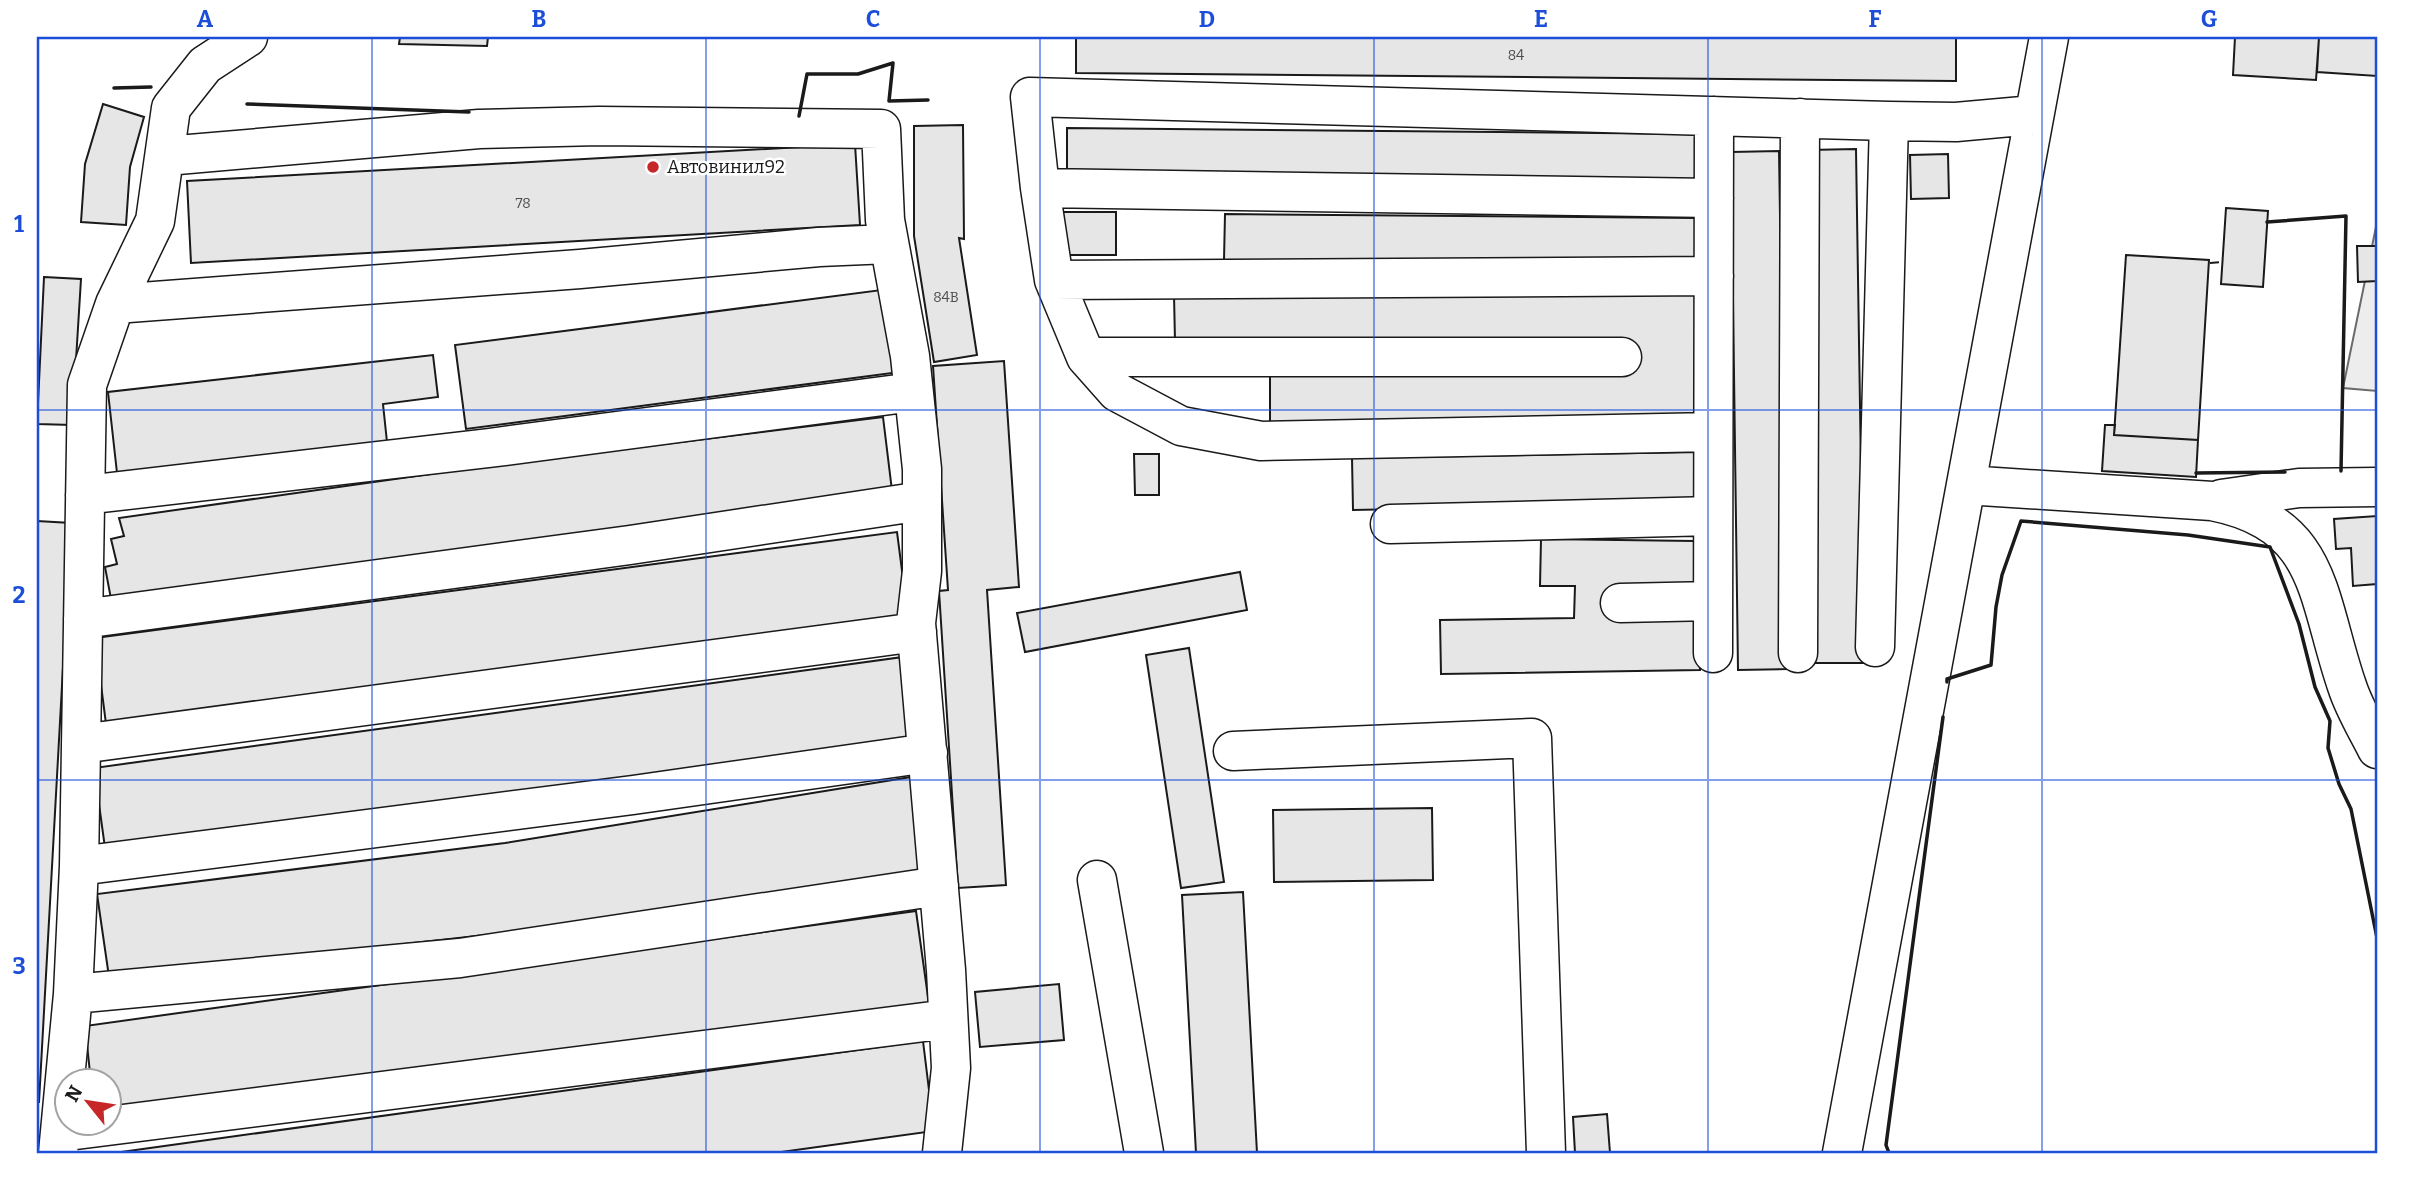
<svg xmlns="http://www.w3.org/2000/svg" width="2414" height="1190" viewBox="0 0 2414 1190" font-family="Bitter,serif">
<rect width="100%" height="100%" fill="#fff"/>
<path fill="#ededed" stroke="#6a6a6a" stroke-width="2" d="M2377,222V391L2343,388Z"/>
<path fill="#e6e6e6" stroke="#1a1a1a" stroke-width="2" d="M400,37H488L487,46L399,44Z
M1076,37H1956V81L1076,73Z
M2235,37H2319L2316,80L2233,75Z
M2319,37H2377V76L2317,72Z
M103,104L144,117L130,167L126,225L81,222L85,164Z
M963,125L964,239L959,238L977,355L934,362L914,236V126Z
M1067,128L1697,134V180L1067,175Z
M855,144L860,225L191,263L187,181Z
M1856,149L1864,663H1815L1808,150Z
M1779,151L1787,669L1738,670L1731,152Z
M1948,154L1949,198L1911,199L1910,155Z
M2226,208L2268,211L2263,287L2221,284Z
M1061,212H1116V255H1061Z
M1225,214L1696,218L1695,264L1224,260Z
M2357,246H2377V281L2358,282Z
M2126,255L2209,260L2198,440L2114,435Z
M44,277L81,279L72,425L37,424Z
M889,289L900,372L466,429L455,345Z
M1697,294L1698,420L1270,422V376L1628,374L1629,339L1175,341L1174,295Z
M433,355L438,397L383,404L387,442L117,473L108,392Z
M1004,361L1019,587L987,590L1006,885L958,888L939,591L948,590L933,366Z
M883,417L893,499L111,599L105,567L117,564L111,539L124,536L119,518L501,464Z
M2105,425H2115L2114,435L2198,440L2196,477L2102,471Z
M1696,452L1697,503L1353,510L1352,458Z
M1134,454H1159V495H1135Z
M2377,516V584L2353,586L2351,548L2336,549L2334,519Z
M37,521L71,523L39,1102H37Z
M897,532L908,617L106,724L95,638Z
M1541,539L1695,541L1694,588L1699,615L1700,670L1441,674L1440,620L1574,618L1575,586H1540Z
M1240,572L1247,610L1025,652L1017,613Z
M1189,648L1224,882L1181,888L1146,655Z
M903,657L912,747L105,848L94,768Z
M911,777L924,873L513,932L109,977L97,894L505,843Z
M1432,808L1433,880L1274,882L1273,810Z
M1243,892L1257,1153H1196L1182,895Z
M916,911L929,1004L108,1111V1082H91L85,1026Z
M1059,984L1064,1040L980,1047L975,992Z
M923,1041L934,1131L774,1153H114Z
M1607,1114L1610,1153H1575L1573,1117Z"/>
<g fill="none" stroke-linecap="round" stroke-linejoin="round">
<g stroke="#1a1a1a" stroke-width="41">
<path id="minor" d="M166,156L479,129L599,126L881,129L885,220L910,356L922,469V571L916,623L946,970L951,1068L942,1153
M1040,188L1714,198
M1054,280L1714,276
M115,304L580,269L819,247L889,244
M1086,357H1622
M1713,432L1261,441L1181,426L1117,392L1086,357L1054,280L1040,188L1030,97L1889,121L1956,122L2034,115
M1966,485L2212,501C2323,523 2316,596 2347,686C2354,708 2367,729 2377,749
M85,495L489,448L913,392
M2221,499L2299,488L2377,487
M1390,524L1713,516
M1620,603L1713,601
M83,619L630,545L922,501
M1875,647L1889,121
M1713,653L1714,116
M1798,653L1800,118
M81,744L917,632
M1233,751L1532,738L1546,1153
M79,866L633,795L928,753
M1097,880L1144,1153
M73,994L460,958L939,886
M60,1132L948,1019
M58,1153L73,994L79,866L87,385L115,304L155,221L171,108L205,65L248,37
M1842,1153L2049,37"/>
</g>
<use href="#minor" stroke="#fff" stroke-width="38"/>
<path stroke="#1a1a1a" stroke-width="2" stroke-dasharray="9 3.5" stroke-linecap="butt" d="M2210,263L2223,262"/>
<path stroke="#1a1a1a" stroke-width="3.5" d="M114,88L151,87
M247,104L469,112
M799,116L807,74H858L893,63L889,101L928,100
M2267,222L2346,216L2341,471
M2196,473L2285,472
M1947,682V679L1991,665L1996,607L2002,575L2021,521L2188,535L2270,547L2299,624L2315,687L2330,721L2328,748L2339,784L2351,809L2377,938
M1889,1153L1886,1145L1943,717"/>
</g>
<path fill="none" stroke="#1d4ed8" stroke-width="2" stroke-opacity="0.55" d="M372,37V1153M706,37V1153M1040,37V1153M1374,37V1153M1708,37V1153M2042,37V1153M37,410H2377M37,780H2377"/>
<circle fill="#c62828" stroke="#fff" stroke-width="2.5" cx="653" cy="167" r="7"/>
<g text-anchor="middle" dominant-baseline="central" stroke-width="5" stroke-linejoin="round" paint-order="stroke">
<g font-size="14" fill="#4d4d4d">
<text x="1516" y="55">84</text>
<text x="523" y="203">78</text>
<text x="946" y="297">84В</text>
</g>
<g font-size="18" fill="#1a1a1a" stroke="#fff" text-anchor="start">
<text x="667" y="167">Автовинил92</text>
</g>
</g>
<rect width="2414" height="1190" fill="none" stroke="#ffffff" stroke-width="77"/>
<g transform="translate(88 1102) rotate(300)"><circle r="33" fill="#ffffff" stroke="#a3a3a3" stroke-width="2"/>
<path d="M0-5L12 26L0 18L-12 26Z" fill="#c62828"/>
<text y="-10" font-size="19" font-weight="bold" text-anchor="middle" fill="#1a1a1a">N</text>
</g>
<rect x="38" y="38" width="2338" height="1114" fill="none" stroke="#1d4ed8" stroke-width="2.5"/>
<g font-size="23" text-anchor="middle" font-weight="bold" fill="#1d4ed8">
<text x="205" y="27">A</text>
<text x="539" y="27">B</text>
<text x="873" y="27">C</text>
<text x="1207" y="27">D</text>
<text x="1541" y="27">E</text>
<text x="1875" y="27">F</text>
<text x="2209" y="27">G</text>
<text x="19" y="232">1</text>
<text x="19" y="603">2</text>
<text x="19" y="974">3</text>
</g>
</svg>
